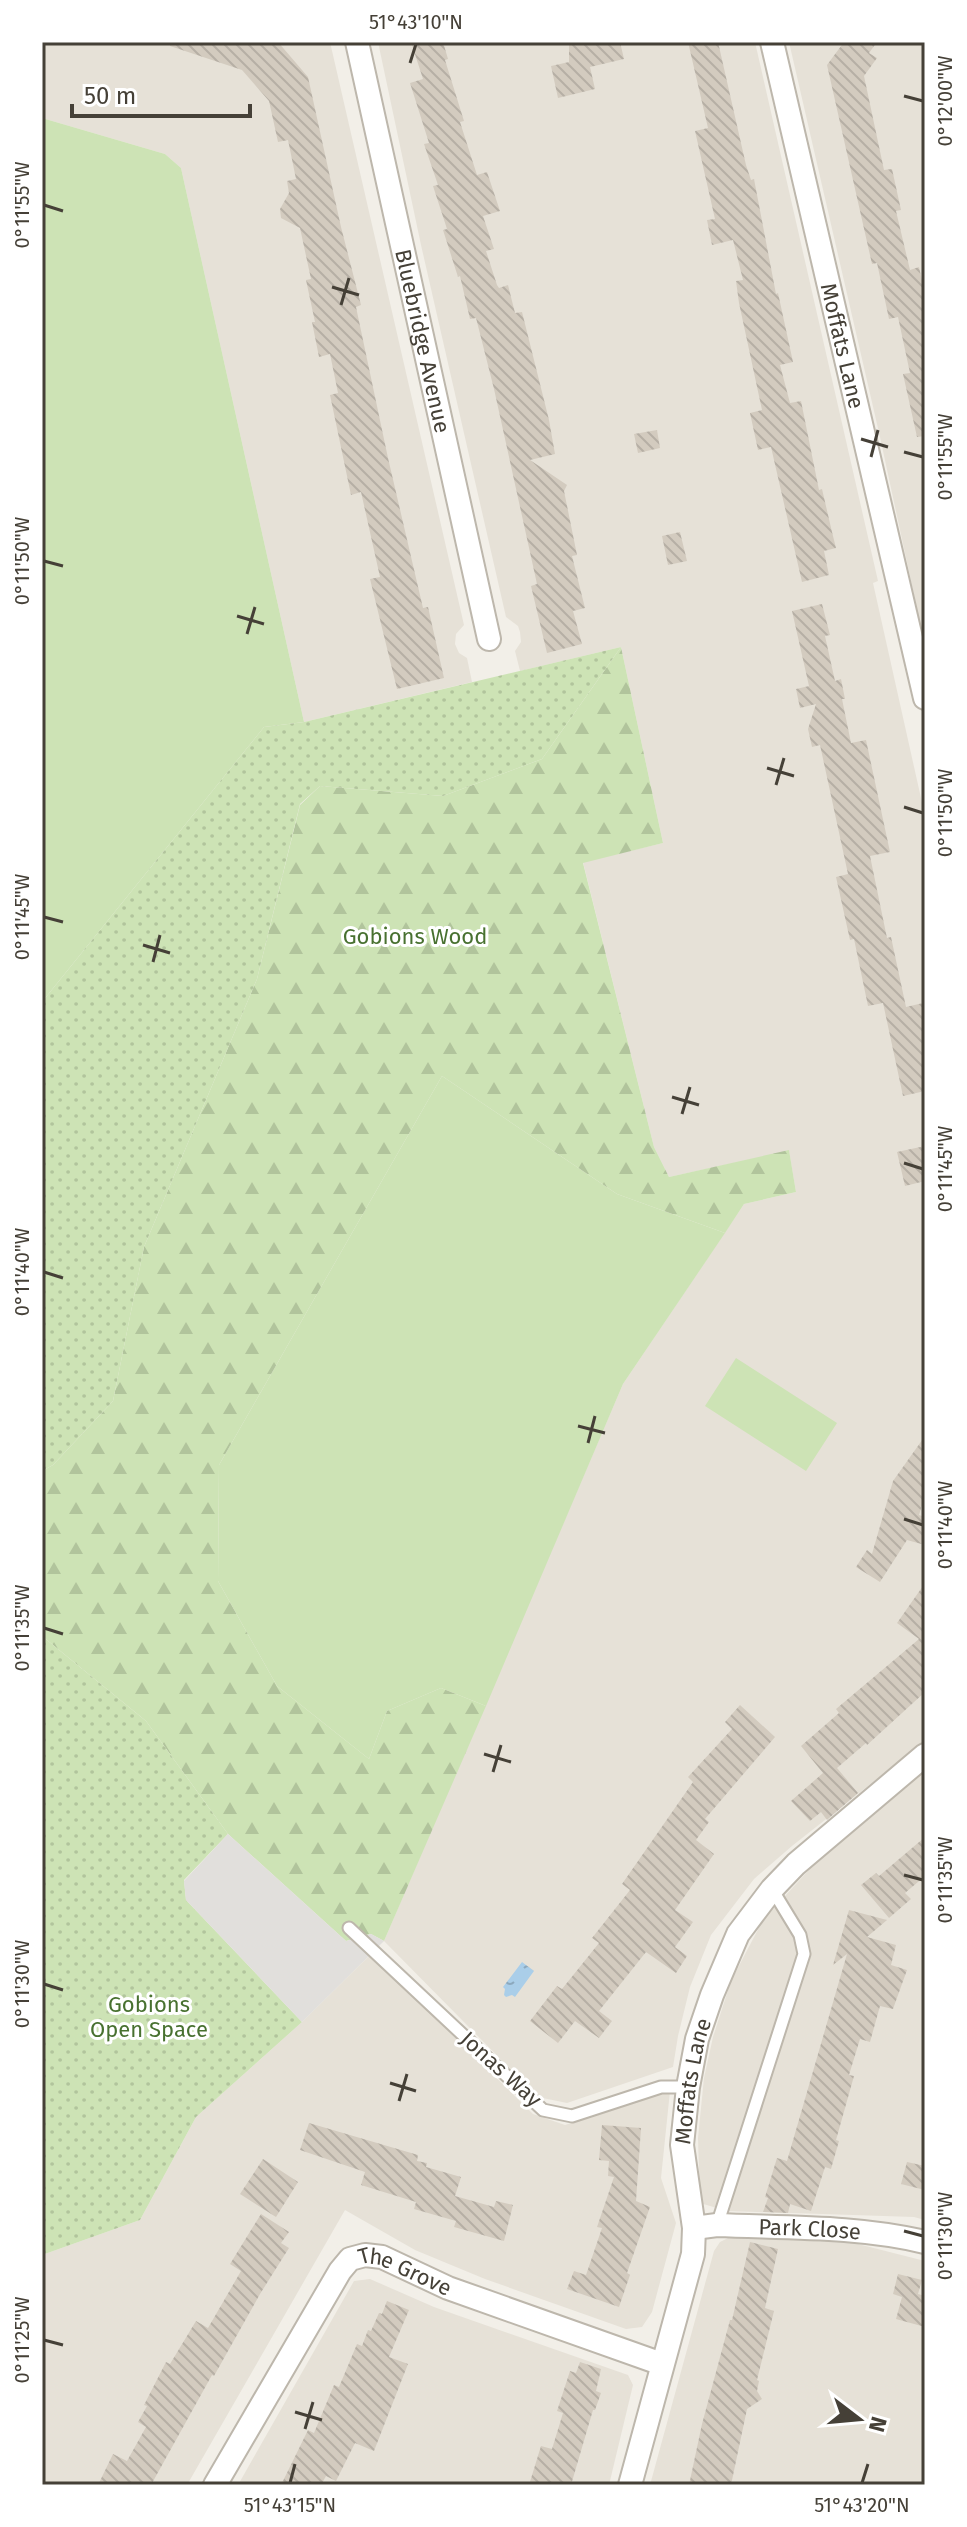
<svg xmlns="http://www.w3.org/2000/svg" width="967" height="2527" viewBox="0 0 967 2527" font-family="'Fira Sans',sans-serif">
<defs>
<pattern id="forest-firs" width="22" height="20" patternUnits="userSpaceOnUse" patternTransform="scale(2)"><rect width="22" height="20" fill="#cde3b5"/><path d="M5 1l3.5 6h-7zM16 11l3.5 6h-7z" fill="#b1c49c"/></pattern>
<pattern id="park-dots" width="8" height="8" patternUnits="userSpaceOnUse" patternTransform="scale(2)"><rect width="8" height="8" fill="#cde3b5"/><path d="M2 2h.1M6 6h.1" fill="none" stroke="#b1c49c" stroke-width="1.8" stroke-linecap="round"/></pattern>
<pattern id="water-ripples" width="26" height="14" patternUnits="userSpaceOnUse" patternTransform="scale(2)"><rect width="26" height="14" fill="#aacee9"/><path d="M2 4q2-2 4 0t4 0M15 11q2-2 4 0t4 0" fill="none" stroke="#8ca9be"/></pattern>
<pattern id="building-back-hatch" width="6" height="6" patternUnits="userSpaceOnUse" patternTransform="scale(2)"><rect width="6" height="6" fill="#d3cbbf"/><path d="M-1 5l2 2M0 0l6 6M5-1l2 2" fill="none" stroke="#b6afa5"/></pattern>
</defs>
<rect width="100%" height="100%" fill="#f2efe8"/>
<path fill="#e6e1d7" d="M42,42H330L464,625L456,634L455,644L459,653L467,658L472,682L304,722L181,168L165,154L42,118Z
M378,42H755L878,581L873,583L925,816V1741L792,1846L754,1879L711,1935L690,1987L678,2036L673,2067L567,2103L538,2097L384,1941L623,1384L744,1204L796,1192L789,1151L669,1177L654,1147L583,862L663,843L621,647L520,671L515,651L521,642L520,632L518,626L506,617L421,245Z
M789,42H925V646L880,437Z
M925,1770V2220L914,2217L727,2211L700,2203L698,2138L704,2078L713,2037L731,1981L763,1920L818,1860Z
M371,1954L533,2114L565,2125L670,2091L661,2178L676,2223L652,2312L642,2327L626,2329L485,2279L415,2250L345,2210L187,2485H42V2255L140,2220L196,2117L302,2022Z
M730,2237L854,2243L925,2261V2485H650L714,2251L720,2242Z
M370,2279L434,2307L628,2375L633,2385L609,2485H238L354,2281Z"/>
<path fill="#cde3b5" d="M42,118L165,154L181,168L304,722L264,727L42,1002Z
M442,1076L617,1194L725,1233L623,1384L486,1706L441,1688L387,1711L369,1759L277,1686L218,1581L219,1465Z
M736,1358L837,1423L806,1471L705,1406Z"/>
<path fill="url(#forest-firs)" d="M621,647L663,843L583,863L654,1147L669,1177L789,1150L796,1192L744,1204L725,1233L617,1194L442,1076L219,1465L218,1581L277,1686L369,1759L387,1711L441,1688L486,1706L384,1941L371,1934L346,1941L228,1834L146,1721L42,1636V1471L53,1465L113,1401L144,1247L257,979L300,805L320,786L443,796L542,759Z"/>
<path fill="url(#park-dots)" d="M621,647L542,759L443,796L320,786L300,804L257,979L144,1247L113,1401L53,1465L42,1471V1002L264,727L304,722Z
M42,1636L146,1721L228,1834L184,1880L186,1900L302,2022L196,2117L140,2220L42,2255Z"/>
<path fill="#e1dfdc" d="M228,1834L346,1941L371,1934L384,1941L302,2022L186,1900L184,1881Z"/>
<path fill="url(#water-ripples)" d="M522,1962L534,1971L515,1997L512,1995L506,1997L504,1995L505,1989L503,1987Z"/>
<path fill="url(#building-back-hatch)" d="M170,42H278L308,77L341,227L361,305L356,307L388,458L423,608L428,607L444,678L397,689L370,579L380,577L361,492L351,495L330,395L338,393L330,354L319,357L312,322H315L306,280L311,279L300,228L281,218L280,209L289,193L287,181L296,179L288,140L278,142L269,101L242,70L170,46Z
M411,42H443L448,59L445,60L464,121L460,122L477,175L487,172L500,211L483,216L494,249L486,251L497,285L499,288L508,285L515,313L522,312L549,420L555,454L530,460L567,485L564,491L577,555L572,556L585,608L573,611L582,644L547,653L531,586L537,584L494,389L476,318L470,319L460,276L458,277L443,230L447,229L433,186L438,185L424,144L429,143L410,83L423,79Z
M569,42H620L624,59L590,67L595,89L558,98L551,66L569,62Z
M688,42H718L746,165L751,180L754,179L776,294L778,293L793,362L780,365L790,403L801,401L819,490L822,489L832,532L836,548L824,551L829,575L802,582L771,447L758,450L750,413L762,410L739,303L736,281L743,280L733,240L712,245L707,220L715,219L695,131L708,128Z
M844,42H877L869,53L877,58L864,76L884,170L892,169L901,210L896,211L910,270L919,267L925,294V436L917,437L903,374L910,373L898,317L889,319L877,263L872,264L827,65Z
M657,430L660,448L638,453L634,434Z
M680,532L687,561L668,565L662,536Z
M822,604L830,635L825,636L835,681L841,679L845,699H842L851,743L866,740L890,852L870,856L887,938L891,937L906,1007L923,1003L925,1013V1091L903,1096L883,1003L868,1006L854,939L850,940L836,877L848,874L820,745L812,747L808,729L816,704L800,708L796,689L809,686L792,611Z
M925,1146V1181L905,1186L897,1152Z
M925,1436V1496L919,1515L925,1517V1545L907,1540L880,1582L856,1567L867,1550L872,1554L893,1481Z
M925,1583V1692L867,1745L866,1743L837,1768L858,1793L827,1820L821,1812L810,1821L791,1801L823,1773L801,1746L839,1713L836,1709L919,1639L897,1623Z
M740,1705L775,1737L705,1819L709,1822L696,1840L714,1854L675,1910L693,1922L675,1947L687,1956L676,1973L646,1952L599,2011L612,2021L599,2038L575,2021L558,2043L530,2021L557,1986L562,1989L599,1943L592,1938L630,1890L622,1884L693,1782L688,1777L732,1729L725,1722Z
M925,1837V1876L905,1893L911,1899L889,1918L861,1885L876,1873L879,1876Z
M849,1910L887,1920L867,1937L896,1945L891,1965L907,1970L893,2009L880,2006L870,2042L860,2039L849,2075L854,2076L836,2140L839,2141L831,2169L825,2167L811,2211L790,2204L788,2213L763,2212L768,2198L765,2197L777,2158L787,2161L847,1954L833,1965Z
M309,2123L418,2155L417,2161L427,2163L426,2167L461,2177L455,2196L494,2207L496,2201L513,2205L504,2241L454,2227L456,2221L414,2209L416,2202L361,2185L365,2172L300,2150Z
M602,2125L641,2128L636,2201L650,2207L627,2273L630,2275L619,2307L567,2289L574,2271L586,2275L602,2228L597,2227L614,2177L608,2176L609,2161L599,2160Z
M263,2159L298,2182L276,2217L240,2194Z
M907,2162L925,2166V2190L901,2184Z
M261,2214L289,2232L281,2243L289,2248L260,2294L214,2376L212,2375L151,2485H98L113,2454L127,2461L146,2427L138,2422L147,2406L144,2405L166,2362L170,2364L196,2321L208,2328L241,2271L230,2264Z
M750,2242L778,2249L765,2308L774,2311L757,2380L759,2381L757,2391L762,2399L747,2409L731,2485H689L702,2424L730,2320H732Z
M898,2274L922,2280L918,2294L925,2296V2327L896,2319L902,2297L893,2294Z
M387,2301L409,2310L389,2357L408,2364L374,2451L355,2443L336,2481L326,2476L321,2485H281L308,2430L314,2433L334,2385L339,2387L357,2344L362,2346L368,2330L371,2331L379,2313L382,2314Z
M580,2362L601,2369L596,2391L601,2393L595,2410H593L571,2485H529L541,2446L552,2449L563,2413L557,2411L570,2371L576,2373Z"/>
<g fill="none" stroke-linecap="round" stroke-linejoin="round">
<g stroke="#bdb7ac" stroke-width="15">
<path id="service" d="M349,1928L543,2110L572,2116L661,2087H688
M717,2225L804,1954L800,1935L772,1889"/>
</g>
<g stroke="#bdb7ac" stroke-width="26">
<g id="minor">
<path id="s1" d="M357,42L489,639"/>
<path id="s2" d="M772,42L925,698"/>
<path id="s3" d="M694,2228L717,2225C786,2228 858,2226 925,2242"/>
<path id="s4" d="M215,2485L340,2271L350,2259L365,2255L382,2257L448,2288L662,2364"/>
<path id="s5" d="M630,2485L693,2254L694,2228L682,2145L688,2087L697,2039L712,1995L738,1934L772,1889L796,1864L925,1755"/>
</g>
</g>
<use href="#service" stroke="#fff" stroke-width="11"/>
<use href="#minor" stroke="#fff" stroke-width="22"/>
</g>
<path fill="none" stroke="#454037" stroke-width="3" d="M410,63L416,44M904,96L923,101M44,205L63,211M332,287L359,295M341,305L349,278M861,439L888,447M904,452L923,457M871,457L878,430M44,561L63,566M237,616L264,624M247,634L255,607M767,768L794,776M776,785L784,758M904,807L923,813M44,917L63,922M143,945L170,953M153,962L160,935M672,1097L699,1105M682,1114L690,1087M904,1163L923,1169M44,1272L63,1278M578,1426L605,1433M588,1443L595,1416M904,1519L923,1525M44,1628L63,1634M484,1754L511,1762M493,1772L501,1745M904,1875L923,1880M44,1984L63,1990M390,2083L416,2091M399,2101L407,2074M904,2231L923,2236M44,2340L63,2345M295,2412L322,2420M305,2429L313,2402M290,2483L295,2464M862,2483L868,2464"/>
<g text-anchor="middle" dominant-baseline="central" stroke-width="6" stroke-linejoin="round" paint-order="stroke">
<g font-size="22" fill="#454037" stroke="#fff">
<text stroke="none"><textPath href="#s1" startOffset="306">Bluebridge Avenue</textPath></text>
<text stroke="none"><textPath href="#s2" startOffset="312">Moffats Lane</textPath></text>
<text transform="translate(501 2069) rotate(42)">Jonas Way</text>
<text stroke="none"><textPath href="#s5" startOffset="414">Moffats Lane</textPath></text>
<text stroke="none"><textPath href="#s3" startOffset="116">Park Close</textPath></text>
<text stroke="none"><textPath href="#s4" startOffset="322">The Grove</textPath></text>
</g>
<g font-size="22" fill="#487130" stroke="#fff">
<text x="415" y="936">Gobions Wood</text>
<text x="149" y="2004">Gobions<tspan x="149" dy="25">Open Space</tspan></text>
</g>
</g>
<rect width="967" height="2527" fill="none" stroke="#ffffff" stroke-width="88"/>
<g transform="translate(859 2419) rotate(106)" stroke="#ffffff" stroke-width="6" paint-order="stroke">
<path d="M0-6L14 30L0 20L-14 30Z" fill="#454037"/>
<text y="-12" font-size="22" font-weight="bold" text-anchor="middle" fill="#454037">N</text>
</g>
<path d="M72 104v12h178v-12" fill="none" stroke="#454037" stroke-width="4"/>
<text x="84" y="104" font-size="24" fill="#454037" stroke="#ffffff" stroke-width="6" paint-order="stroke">50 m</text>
<rect x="44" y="44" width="879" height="2439" fill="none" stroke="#454037" stroke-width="3"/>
<g font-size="20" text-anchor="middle" fill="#454037">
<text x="416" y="29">51°43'10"N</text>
<text transform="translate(945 101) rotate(-90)" y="7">0°12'00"W</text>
<text transform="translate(22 205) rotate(-90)" y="7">0°11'55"W</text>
<text transform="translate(945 457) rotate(-90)" y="7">0°11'55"W</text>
<text transform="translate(22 561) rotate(-90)" y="7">0°11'50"W</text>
<text transform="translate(945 813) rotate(-90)" y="7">0°11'50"W</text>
<text transform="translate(22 917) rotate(-90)" y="7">0°11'45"W</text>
<text transform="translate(945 1169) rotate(-90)" y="7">0°11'45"W</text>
<text transform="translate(22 1272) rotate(-90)" y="7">0°11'40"W</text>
<text transform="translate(945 1525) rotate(-90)" y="7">0°11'40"W</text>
<text transform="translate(22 1628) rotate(-90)" y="7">0°11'35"W</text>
<text transform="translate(945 1880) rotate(-90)" y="7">0°11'35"W</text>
<text transform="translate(22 1984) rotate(-90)" y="7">0°11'30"W</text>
<text transform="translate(945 2236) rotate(-90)" y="7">0°11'30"W</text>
<text transform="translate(22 2340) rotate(-90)" y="7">0°11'25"W</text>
<text x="290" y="2512">51°43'15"N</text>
<text x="862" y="2512">51°43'20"N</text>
</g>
</svg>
